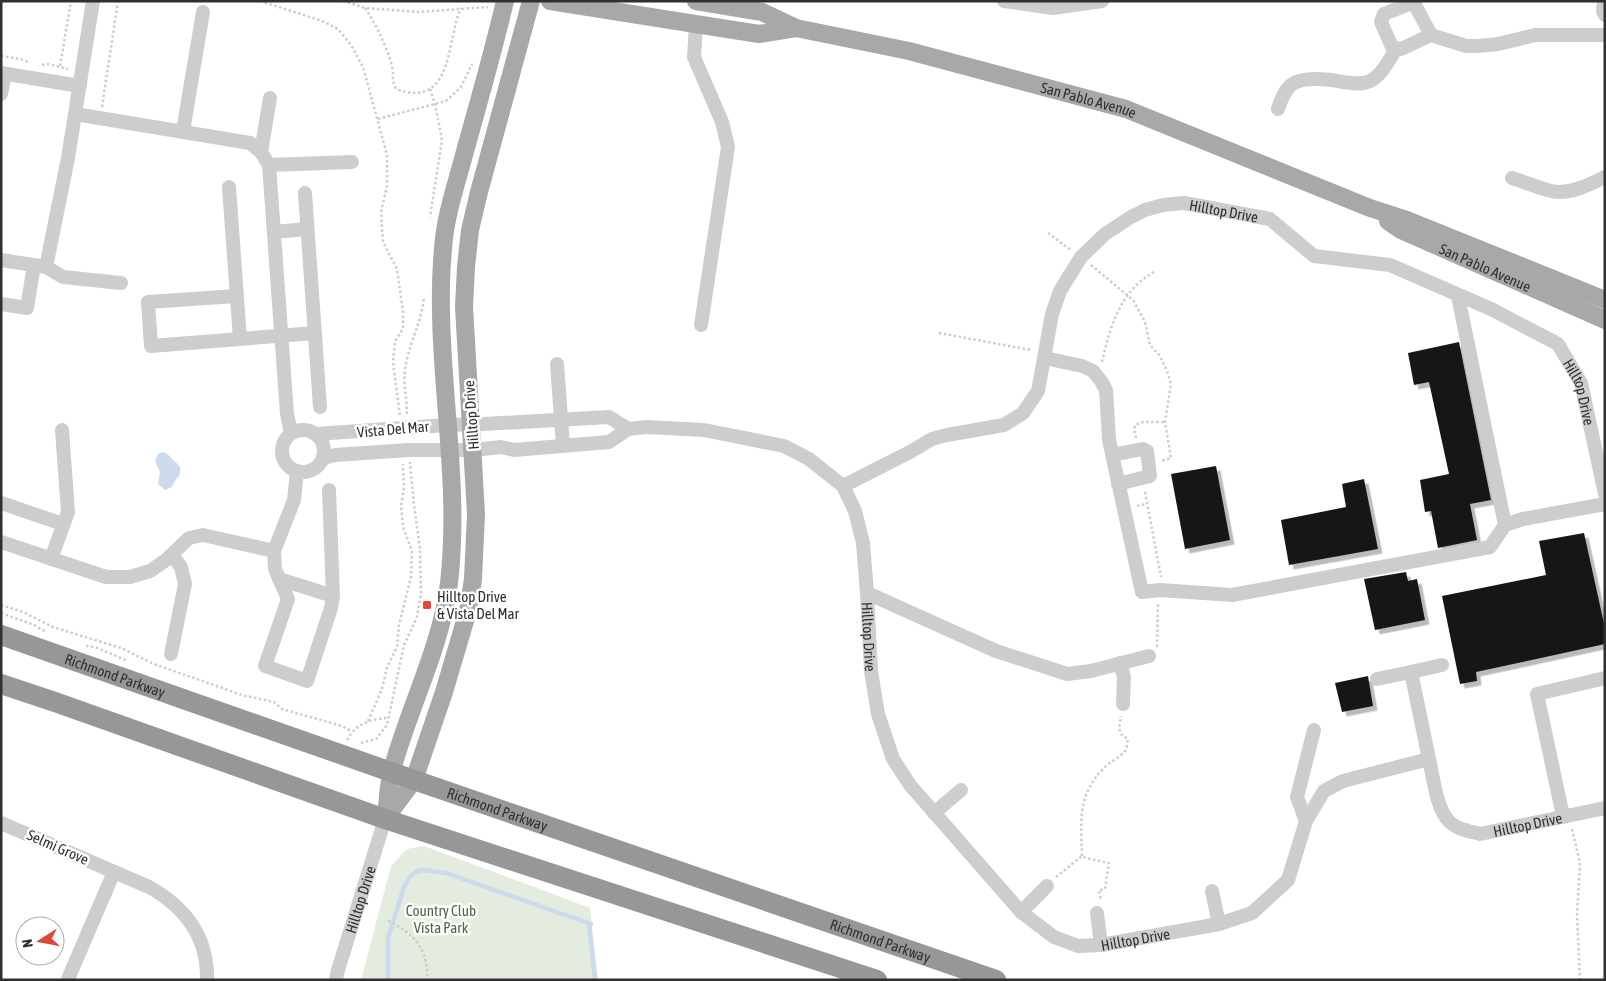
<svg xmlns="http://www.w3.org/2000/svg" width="1606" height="981" viewBox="0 0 1606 981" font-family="'Asap Condensed',sans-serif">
<defs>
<filter id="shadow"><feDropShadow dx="4.5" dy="4.5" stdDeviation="0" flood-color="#0004"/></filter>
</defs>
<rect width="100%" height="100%" fill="#fff"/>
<path fill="#e3ecde" d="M424,846L590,908L598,980H361L391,866L407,849Z"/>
<path fill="#ccdaeb" d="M162,452C168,453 168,455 172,459C178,465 183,466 179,476L176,479L172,487L165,490L158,484L160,472L155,461L158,454Z"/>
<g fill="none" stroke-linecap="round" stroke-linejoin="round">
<path stroke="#ccdaeb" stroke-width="4.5" d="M589,924L595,980
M388,980V938L404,887L409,878L417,871L423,870L446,873L591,924"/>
</g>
<path fill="#171717" filter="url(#shadow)" d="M1459,342L1491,500L1470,504L1477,540L1438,548L1431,511L1425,512L1420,480L1449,474L1429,382L1414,385L1408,353Z
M1216,466L1230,540L1185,549L1171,474Z
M1364,479L1378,549L1289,565L1281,520L1346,507L1342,484Z
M1584,533L1605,628V644L1476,672L1477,681L1460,684L1442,596L1546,575L1539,541Z
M1406,572L1408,581L1417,579L1425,620L1375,630L1364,579Z
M1368,676L1373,706L1342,712L1335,683Z"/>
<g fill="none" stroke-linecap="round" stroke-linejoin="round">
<path stroke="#cdcdcd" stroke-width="2.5" stroke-dasharray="2.5 2.5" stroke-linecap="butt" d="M260,1L322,21L338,29L351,45L363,67L387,155V186L381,212L383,242L397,269L403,312V329L395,341L393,362L400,416
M343,1L365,8L419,12L488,7
M365,8C377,26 386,45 392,66C394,75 391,79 396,89C454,110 446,40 461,8
M1,56L21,59L30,63
M42,65L48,64L68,69
M60,66L71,1
M430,89L435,104L442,140L430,217
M102,107L118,1
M378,119L446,101L461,87L472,64
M1048,233L1071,250
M1091,265L1133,300L1145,322L1150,345L1160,356L1167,371L1171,384L1165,422L1171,458L1161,461
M939,333L1031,350
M1102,362C1110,327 1120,291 1154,272
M407,414C407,400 403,384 405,370C408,345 422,322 424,297
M1136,438L1134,429L1135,425L1143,422H1165
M1145,492L1161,577
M1137,506L1147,504
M1,605L23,612L53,627L121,648L154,664L242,695L274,702L282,709L342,726L351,731
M1,613L34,625L46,632
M86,646L95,647L128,661
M1157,647L1158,602
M368,721L382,689L387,667L397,647L399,625L411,577L412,551L403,527L401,506L404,487L403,464
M347,740C355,724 372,718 389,718
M361,743L376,739L387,725L404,645L417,617L421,593L420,549L414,505L410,462
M1572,829L1580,863L1577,915L1580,980
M1082,856C1081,821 1077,795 1104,768C1109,762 1121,757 1125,751C1127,748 1127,743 1128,739L1121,734L1119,728L1121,716
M1056,877L1082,856L1086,858L1109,863L1105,889L1099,890L1101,900
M388,921C414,933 429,950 427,980"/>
<g stroke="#cdcdcd" stroke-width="14">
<path d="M1004,1L1053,8L1102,1"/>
<path d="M1604,1L1603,11L1605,15"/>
<path d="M696,24L694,57L722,122L728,147L701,325"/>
<path d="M1431,35L1415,5L1409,4L1384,14L1381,22L1392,47L1401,49L1431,35L1466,46H1478L1498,44L1535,35H1605"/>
<path d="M1,73L80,86"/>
<path d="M1,94L5,74"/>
<path d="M1278,109C1281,100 1284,91 1291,85C1302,76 1330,79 1343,82C1352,83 1362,85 1370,81C1382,75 1389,60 1396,49"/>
<path d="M75,114L250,143L261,152L269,165L287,414L291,433"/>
<path d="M183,131L203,12"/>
<path d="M261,152L270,98"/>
<path d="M269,165L352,162"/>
<path d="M1512,178C1525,182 1538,188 1551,191C1569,195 1589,185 1605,177"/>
<path d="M229,187L240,339"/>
<path d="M305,193L320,407"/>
<path d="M274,232L307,229"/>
<path d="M1,260L46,267L63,277L121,283"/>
<path d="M46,267L68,158L93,1"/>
<path d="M236,296L148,302L151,346L315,333"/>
<path d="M1458,296L1505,525L1523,519L1605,504"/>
<path d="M1,304L27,308L34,265"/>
<path d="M1045,358L1082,366L1093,371L1101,381L1106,390L1109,440L1142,592L1160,590L1232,595L1490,547L1505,525"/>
<path d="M557,364L563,446"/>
<path id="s1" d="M628,429L647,427L704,430L784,446L809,459L843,486L855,511L863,543L867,593L871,671L878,714L893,759L910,785L1021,912L1054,937L1078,946L1101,945L1219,924L1252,913L1288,880L1306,821L1324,791L1343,781L1429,759C1433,775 1436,807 1448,820C1455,829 1469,831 1480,834L1605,808"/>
<circle cx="303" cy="451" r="21"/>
<path d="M315,434L447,425L484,424L609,417L628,429"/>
<path d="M1112,455L1143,449L1147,451L1150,476L1118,484"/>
<path d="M323,458L335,455L409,450H474L501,447L514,450L609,442L628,429"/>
<path d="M297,471L294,500L274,551L275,569L288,599L265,666L307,681L331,608L333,596L329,490"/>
<path id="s2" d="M843,486L910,452L932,439L947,435L1004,425L1023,413L1038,391L1052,314L1060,291L1081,257L1105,234L1131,217L1145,210L1163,205L1184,203L1270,219L1314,256L1390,265L1491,309L1558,344L1581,383L1605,494"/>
<path d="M1,503L63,524"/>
<path d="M1,542L106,577H130L150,571L166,560L189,538L203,535L274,551"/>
<path d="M51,559L68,512L62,430"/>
<path d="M279,579L333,596"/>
<path d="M867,593L996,651L1067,674L1091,671L1149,656"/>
<path d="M171,654L185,584L181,567L172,555"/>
<path d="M1120,663L1124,677L1123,704"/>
<path d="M1377,679L1411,672"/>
<path d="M1429,759L1411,672L1442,665"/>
<path d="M934,813L961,790"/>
<path d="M1563,816L1537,694L1605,678"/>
<path d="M1306,821L1297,797L1314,730"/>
<path d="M1,823L149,887C185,907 208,936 207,980"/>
<path d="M1212,891L1219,924"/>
<path d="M1021,912L1047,886"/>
<path d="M1097,913L1101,945"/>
<path d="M68,979L114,872"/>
<path id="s3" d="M336,980L338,970L385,819"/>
</g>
<g stroke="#a8a8a8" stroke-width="18">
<path d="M550,1L759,34L796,28"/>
<path id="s4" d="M696,1L762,12L796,28L909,51L1126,109L1370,208L1407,220L1605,300"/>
<path id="s5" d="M1388,221L1401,230L1605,320"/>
<path d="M386,816C388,801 388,785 392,770C409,707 441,648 449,583C462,471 433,360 443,249C445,217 456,185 464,155C478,104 493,53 505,1"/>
<path d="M385,819L414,780L444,692L468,611L473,579L476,514L464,307L466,267L470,230L479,192L531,1"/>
</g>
<g stroke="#979797" stroke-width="20">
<path id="s6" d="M1,635L414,780L996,980"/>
<path d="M1,684L55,702L385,819L877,980"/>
</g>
</g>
<rect fill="#dd483b" stroke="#fff" stroke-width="2" x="422" y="600" width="10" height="10" rx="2.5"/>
<g text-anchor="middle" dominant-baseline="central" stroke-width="5" stroke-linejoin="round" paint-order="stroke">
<g font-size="15" fill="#303030" stroke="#fff">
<text stroke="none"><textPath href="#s4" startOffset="406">San Pablo Avenue</textPath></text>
<text stroke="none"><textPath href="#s2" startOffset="526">Hilltop Drive</textPath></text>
<text stroke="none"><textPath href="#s5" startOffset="108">San Pablo Avenue</textPath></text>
<text stroke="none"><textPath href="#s2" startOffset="946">Hilltop Drive</textPath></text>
<text transform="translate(471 415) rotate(-94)">Hilltop Drive</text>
<text transform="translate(393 429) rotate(-5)">Vista Del Mar</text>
<text stroke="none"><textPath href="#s1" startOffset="384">Hilltop Drive</textPath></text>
<text stroke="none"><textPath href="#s6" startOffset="121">Richmond Parkway</textPath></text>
<text stroke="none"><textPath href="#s6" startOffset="526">Richmond Parkway</textPath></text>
<text stroke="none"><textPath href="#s1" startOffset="1358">Hilltop Drive</textPath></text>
<text transform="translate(58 847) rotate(24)">Selmi Grove</text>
<text stroke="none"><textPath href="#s3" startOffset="84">Hilltop Drive</textPath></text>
<text stroke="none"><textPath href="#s1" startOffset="834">Hilltop Drive</textPath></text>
<text stroke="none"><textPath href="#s6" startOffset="931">Richmond Parkway</textPath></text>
</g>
<g font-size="15" fill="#303030" stroke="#fff" text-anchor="start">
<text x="437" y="596">Hilltop Drive<tspan x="437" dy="17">&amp; Vista Del Mar</tspan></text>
</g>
<g font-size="15" fill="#4c693f" stroke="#fff">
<text x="441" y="910">Country Club<tspan x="441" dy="17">Vista Park</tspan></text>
</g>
</g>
<rect width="1606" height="981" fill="none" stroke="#303030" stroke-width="5"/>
<g transform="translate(40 941) rotate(259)"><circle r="24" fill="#ffffff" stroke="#acacac"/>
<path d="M0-4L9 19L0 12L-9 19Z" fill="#dd483b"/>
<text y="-8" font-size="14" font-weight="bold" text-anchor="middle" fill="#303030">N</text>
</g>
</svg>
